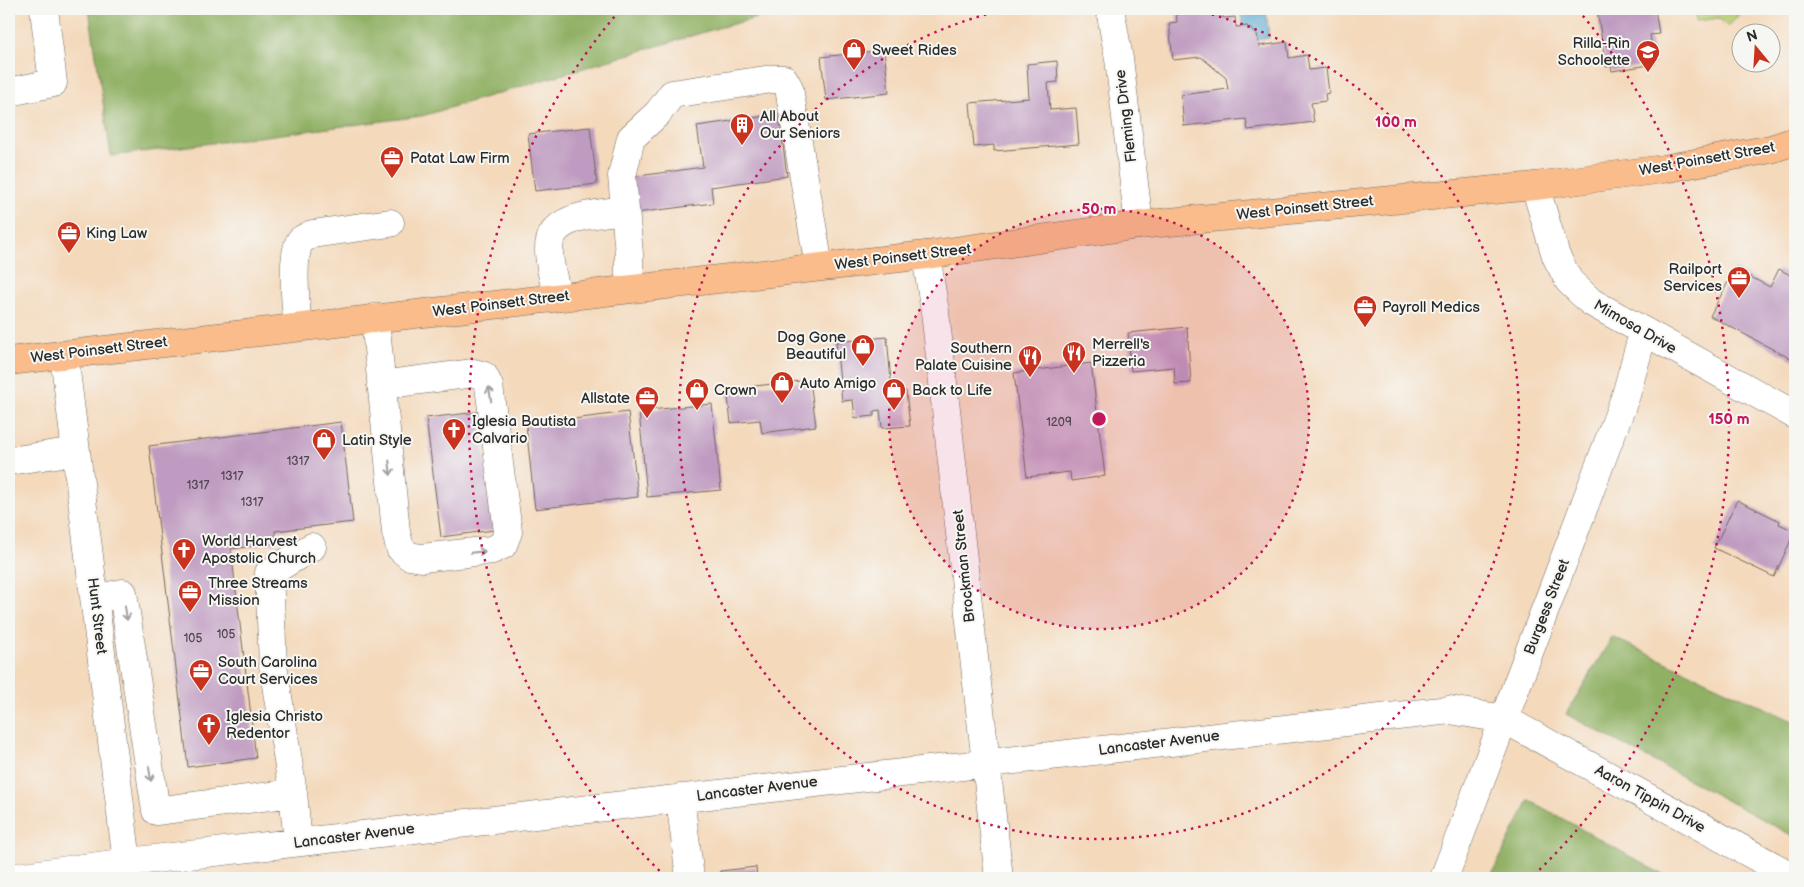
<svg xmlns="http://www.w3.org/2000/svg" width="1804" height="887" viewBox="0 0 1804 887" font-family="'Balsamiq Sans',sans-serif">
<rect width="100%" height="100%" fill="#f6f6f2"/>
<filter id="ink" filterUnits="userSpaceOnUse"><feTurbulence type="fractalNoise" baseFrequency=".02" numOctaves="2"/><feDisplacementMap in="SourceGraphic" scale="10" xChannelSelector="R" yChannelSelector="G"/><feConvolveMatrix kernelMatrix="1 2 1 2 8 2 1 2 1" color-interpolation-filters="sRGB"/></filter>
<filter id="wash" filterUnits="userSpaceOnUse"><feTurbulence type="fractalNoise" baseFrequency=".0096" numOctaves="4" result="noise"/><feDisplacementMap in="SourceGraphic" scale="20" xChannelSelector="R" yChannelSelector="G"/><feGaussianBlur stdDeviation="1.12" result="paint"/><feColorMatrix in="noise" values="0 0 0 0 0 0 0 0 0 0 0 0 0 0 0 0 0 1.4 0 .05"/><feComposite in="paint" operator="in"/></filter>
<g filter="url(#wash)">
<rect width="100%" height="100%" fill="#f4d9bb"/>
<path fill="#b6cc71" stroke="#707c4e" d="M1694,9H1741V12L1728,27L1719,18L1696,21Z"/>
<path fill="#90b063" stroke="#5e6e47" d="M89,9H791L718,28L422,116L111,156Z
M1612,637L1795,722V837L1566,714Z
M1529,800L1669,878H1490Z"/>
<path fill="#54a4ce" stroke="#40687c" d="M1240,9H1266L1269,38L1258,39L1257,34L1247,26L1243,27Z"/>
<g id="blocks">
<path fill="#bf9bc1" d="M1176,9H1222L1223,18L1235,17L1236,27L1247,26L1257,34L1259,46L1287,42L1289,58L1307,55L1309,70L1326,68L1329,93L1325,94L1326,101L1311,103L1314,122L1248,130L1246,119L1184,126L1181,95L1228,89L1226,78L1201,57L1173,60L1169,23L1177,22Z
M1597,9H1655L1659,34L1650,35L1655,64L1612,71L1611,66L1606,67Z
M884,50L889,93L826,100L821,57Z
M1057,61L1058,82L1048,83L1050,110L1076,108L1079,144L994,151V145L974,147L970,103L1029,98L1027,64Z
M779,114L787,176L711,187L713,203L636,213L631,177L703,167L697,126Z
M590,127L597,184L535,191L528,134Z
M1735,269L1770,287L1779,269L1794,277L1795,274V361L1710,316Z
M1187,327L1191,383L1175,384L1174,367L1131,371L1128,333Z
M887,337L892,393L906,391L910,426L882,428L880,410L874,411V416L855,418L853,400L842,401L836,342Z
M1091,363L1105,476L1071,481L1070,472L1027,477L1014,373Z
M810,380L816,426L762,433L760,420L731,423L727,389Z
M712,404L721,490L647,497L639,411Z
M479,412L494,530L441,537L426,418Z
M628,412L638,497L535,509L526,425Z
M341,422L353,522L275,531L276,543L231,549L256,758L188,767L149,446Z
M1737,500L1780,521L1779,524L1795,531L1774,577L1714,548Z
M756,867L757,878H720V871Z"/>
</g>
</g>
<g filter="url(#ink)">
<use href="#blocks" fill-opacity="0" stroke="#71685d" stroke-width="1"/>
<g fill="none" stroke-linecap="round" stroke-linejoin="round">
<g stroke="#71685d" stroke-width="29">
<path id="minor" d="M1110,9L1119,59L1139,225
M9,92L53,83L44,9
M1535,186L1556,256L1569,281L1591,302L1795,415
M926,255L935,312L999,878
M629,289V254L622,176L631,138L658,113L672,94L772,79H784L789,88L819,267
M558,297C554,282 549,266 549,250C548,214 600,214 625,210
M375,318L396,532L400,548L409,556L422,558L492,550L503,545L508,532L489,386L484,376L474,373L381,385
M298,327C296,310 290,252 301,240C304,238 309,236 312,234L390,223
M64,355L129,878
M9,461L76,451
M95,599L123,593L156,811L293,793L298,842
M293,793L273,665L269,573L312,547
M680,798L690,878
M9,878L128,862L1450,710L1504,719L1795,878
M1444,878L1626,395L1643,333"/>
</g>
<g stroke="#71685d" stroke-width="29">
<path id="major" d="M9,361L926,255L1139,225L1535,186L1663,169L1771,149L1795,141"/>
</g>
<use href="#minor" stroke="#fff" stroke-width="28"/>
<use href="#major" stroke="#f9bc8a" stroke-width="28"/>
</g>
<defs><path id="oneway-shaft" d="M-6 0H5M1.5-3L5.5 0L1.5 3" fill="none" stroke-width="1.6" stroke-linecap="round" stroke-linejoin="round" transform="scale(1.25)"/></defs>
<g stroke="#a0a0a0">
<use href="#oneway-shaft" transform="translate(490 394) rotate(-99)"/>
<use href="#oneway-shaft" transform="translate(390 468) rotate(84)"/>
<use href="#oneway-shaft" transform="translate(478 552) rotate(-6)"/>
<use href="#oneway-shaft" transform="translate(126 613) rotate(81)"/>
<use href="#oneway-shaft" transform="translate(150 774) rotate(81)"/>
</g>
</g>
<circle cx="1099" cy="419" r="210" fill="#c2185b" fill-opacity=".12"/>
<g fill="none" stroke="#c2185b" stroke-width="2.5" stroke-dasharray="2.5 5">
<circle cx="1099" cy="419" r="210"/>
<path d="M1190 9A420 420 0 1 1 1008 9"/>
<path d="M665 876A630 630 0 0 1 620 10M1578 10A630 630 0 0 1 1533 876"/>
</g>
<defs>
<g id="shop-pin" transform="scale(1.25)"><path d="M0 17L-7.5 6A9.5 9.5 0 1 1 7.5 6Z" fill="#c8321e" stroke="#f6f6f2"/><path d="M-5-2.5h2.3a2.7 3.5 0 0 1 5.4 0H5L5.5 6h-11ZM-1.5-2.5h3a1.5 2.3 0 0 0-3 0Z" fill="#fff"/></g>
<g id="school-pin" transform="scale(1.25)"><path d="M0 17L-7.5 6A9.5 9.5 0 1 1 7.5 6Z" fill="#c8321e" stroke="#f6f6f2"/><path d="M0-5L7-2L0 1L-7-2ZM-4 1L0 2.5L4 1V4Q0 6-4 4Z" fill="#fff"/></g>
<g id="building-pin" transform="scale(1.25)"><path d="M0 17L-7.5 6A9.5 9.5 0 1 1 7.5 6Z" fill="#c8321e" stroke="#f6f6f2"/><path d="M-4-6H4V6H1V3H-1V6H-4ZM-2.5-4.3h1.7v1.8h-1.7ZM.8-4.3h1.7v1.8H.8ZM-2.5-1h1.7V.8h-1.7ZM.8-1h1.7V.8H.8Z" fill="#fff"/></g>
<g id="office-pin" transform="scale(1.25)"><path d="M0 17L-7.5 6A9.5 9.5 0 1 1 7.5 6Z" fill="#c8321e" stroke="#f6f6f2"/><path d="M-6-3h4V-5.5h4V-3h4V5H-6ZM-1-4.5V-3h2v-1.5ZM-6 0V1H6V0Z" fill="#fff"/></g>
<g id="restaurant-pin" transform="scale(1.25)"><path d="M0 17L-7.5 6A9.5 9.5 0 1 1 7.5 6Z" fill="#c8321e" stroke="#f6f6f2"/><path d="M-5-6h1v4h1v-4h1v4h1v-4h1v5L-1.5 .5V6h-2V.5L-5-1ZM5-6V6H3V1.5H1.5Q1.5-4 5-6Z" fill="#fff"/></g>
<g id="church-pin" transform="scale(1.25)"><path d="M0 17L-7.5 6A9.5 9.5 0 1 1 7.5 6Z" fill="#c8321e" stroke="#f6f6f2"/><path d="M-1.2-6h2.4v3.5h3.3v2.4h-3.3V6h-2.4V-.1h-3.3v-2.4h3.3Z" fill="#fff"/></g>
</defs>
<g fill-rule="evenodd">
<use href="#shop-pin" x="854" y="50"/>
<use href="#school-pin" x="1648" y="52"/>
<use href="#building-pin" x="742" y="125"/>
<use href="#office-pin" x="392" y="158"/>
<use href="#office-pin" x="69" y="233"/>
<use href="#office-pin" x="1739" y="278"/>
<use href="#office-pin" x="1365" y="307"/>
<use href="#shop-pin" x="863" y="346"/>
<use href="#restaurant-pin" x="1074" y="353"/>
<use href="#restaurant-pin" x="1030" y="357"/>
<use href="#shop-pin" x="782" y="383"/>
<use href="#shop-pin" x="697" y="390"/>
<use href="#shop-pin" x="894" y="390"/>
<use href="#office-pin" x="647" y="398"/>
<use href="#church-pin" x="454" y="430"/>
<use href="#shop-pin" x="324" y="440"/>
<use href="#church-pin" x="184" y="550"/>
<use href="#office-pin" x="190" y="592"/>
<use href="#office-pin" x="201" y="671"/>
<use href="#church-pin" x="209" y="725"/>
</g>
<g text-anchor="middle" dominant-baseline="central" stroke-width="4" stroke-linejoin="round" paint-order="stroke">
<g font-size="12" fill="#504750">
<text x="1059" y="422">1209</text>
<text x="298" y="461">1317</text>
<text x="232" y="476">1317</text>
<text x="198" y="485">1317</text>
<text x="252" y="502">1317</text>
<text x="226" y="634">105</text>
<text x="193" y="638">105</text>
</g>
<g font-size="15" fill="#2b2b2b" stroke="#f6f6f2" text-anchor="start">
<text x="1630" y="43" text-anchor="end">Rilla-Rin<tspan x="1630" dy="17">Schoolette</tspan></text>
<text x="872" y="50">Sweet Rides</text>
<text x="760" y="116">All About<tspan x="760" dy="17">Our Seniors</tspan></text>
<text x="410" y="158">Patat Law Firm</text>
<text x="86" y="233">King Law</text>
<text x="1722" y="269" text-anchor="end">Railport<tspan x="1722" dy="17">Services</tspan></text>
<text x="1382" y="307">Payroll Medics</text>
<text x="846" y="337" text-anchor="end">Dog Gone<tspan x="846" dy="17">Beautiful</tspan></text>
<text x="1092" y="344">Merrell's<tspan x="1092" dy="17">Pizzeria</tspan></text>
<text x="1012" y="348" text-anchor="end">Southern<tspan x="1012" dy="17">Palate Cuisine</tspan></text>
<text x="800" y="383">Auto Amigo</text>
<text x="714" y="390">Crown</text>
<text x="912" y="390">Back to Life</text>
<text x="630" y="398" text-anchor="end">Allstate</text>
<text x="472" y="421">Iglesia Bautista<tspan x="472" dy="17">Calvario</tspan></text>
<text x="342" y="440">Latin Style</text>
<text x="202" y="541">World Harvest<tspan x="202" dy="17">Apostolic Church</tspan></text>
<text x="208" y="583">Three Streams<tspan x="208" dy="17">Mission</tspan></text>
<text x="218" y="662">South Carolina<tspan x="218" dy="17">Court Services</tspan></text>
<text x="226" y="716">Iglesia Christo<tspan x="226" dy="17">Redentor</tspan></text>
</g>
<g font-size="15" fill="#2b2b2b" stroke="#f6f6f2">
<text transform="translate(1126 116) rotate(-97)">Fleming Drive</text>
<text transform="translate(1707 159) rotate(-10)">West Poinsett Street</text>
<text transform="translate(1305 208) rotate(-6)">West Poinsett Street</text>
<text transform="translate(903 257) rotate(-7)">West Poinsett Street</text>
<text transform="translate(501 304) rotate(-7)">West Poinsett Street</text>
<text transform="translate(1635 327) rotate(30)">Mimosa Drive</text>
<text transform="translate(99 350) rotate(-7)">West Poinsett Street</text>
<text transform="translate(964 566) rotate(-96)">Brockman Street</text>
<text transform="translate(1547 607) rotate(-69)">Burgess Street</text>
<text transform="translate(97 616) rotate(83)">Hunt Street</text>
<text transform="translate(1159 743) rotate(-7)">Lancaster Avenue</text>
<text transform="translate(757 789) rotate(-7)">Lancaster Avenue</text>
<text transform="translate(1650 799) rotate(29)">Aaron Tippin Drive</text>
<text transform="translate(354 836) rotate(-7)">Lancaster Avenue</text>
</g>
</g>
<circle cx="1099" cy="419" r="8" fill="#c2185b" stroke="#f6f6f2" stroke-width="2.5"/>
<g font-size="15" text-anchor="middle" font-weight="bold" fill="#c2185b" stroke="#f6f6f2" stroke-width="4" stroke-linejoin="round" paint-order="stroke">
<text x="1396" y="127">100 m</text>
<text x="1099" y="214">50 m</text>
<text x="1729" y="424">150 m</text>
</g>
<rect width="1804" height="887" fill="none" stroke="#f6f6f2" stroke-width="30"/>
<g transform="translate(1756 48) rotate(342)"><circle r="24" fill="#f6f6f2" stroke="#a5a5a2"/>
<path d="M0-4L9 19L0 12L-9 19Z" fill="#c8321e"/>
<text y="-8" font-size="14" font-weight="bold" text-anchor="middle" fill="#2b2b2b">N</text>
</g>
</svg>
